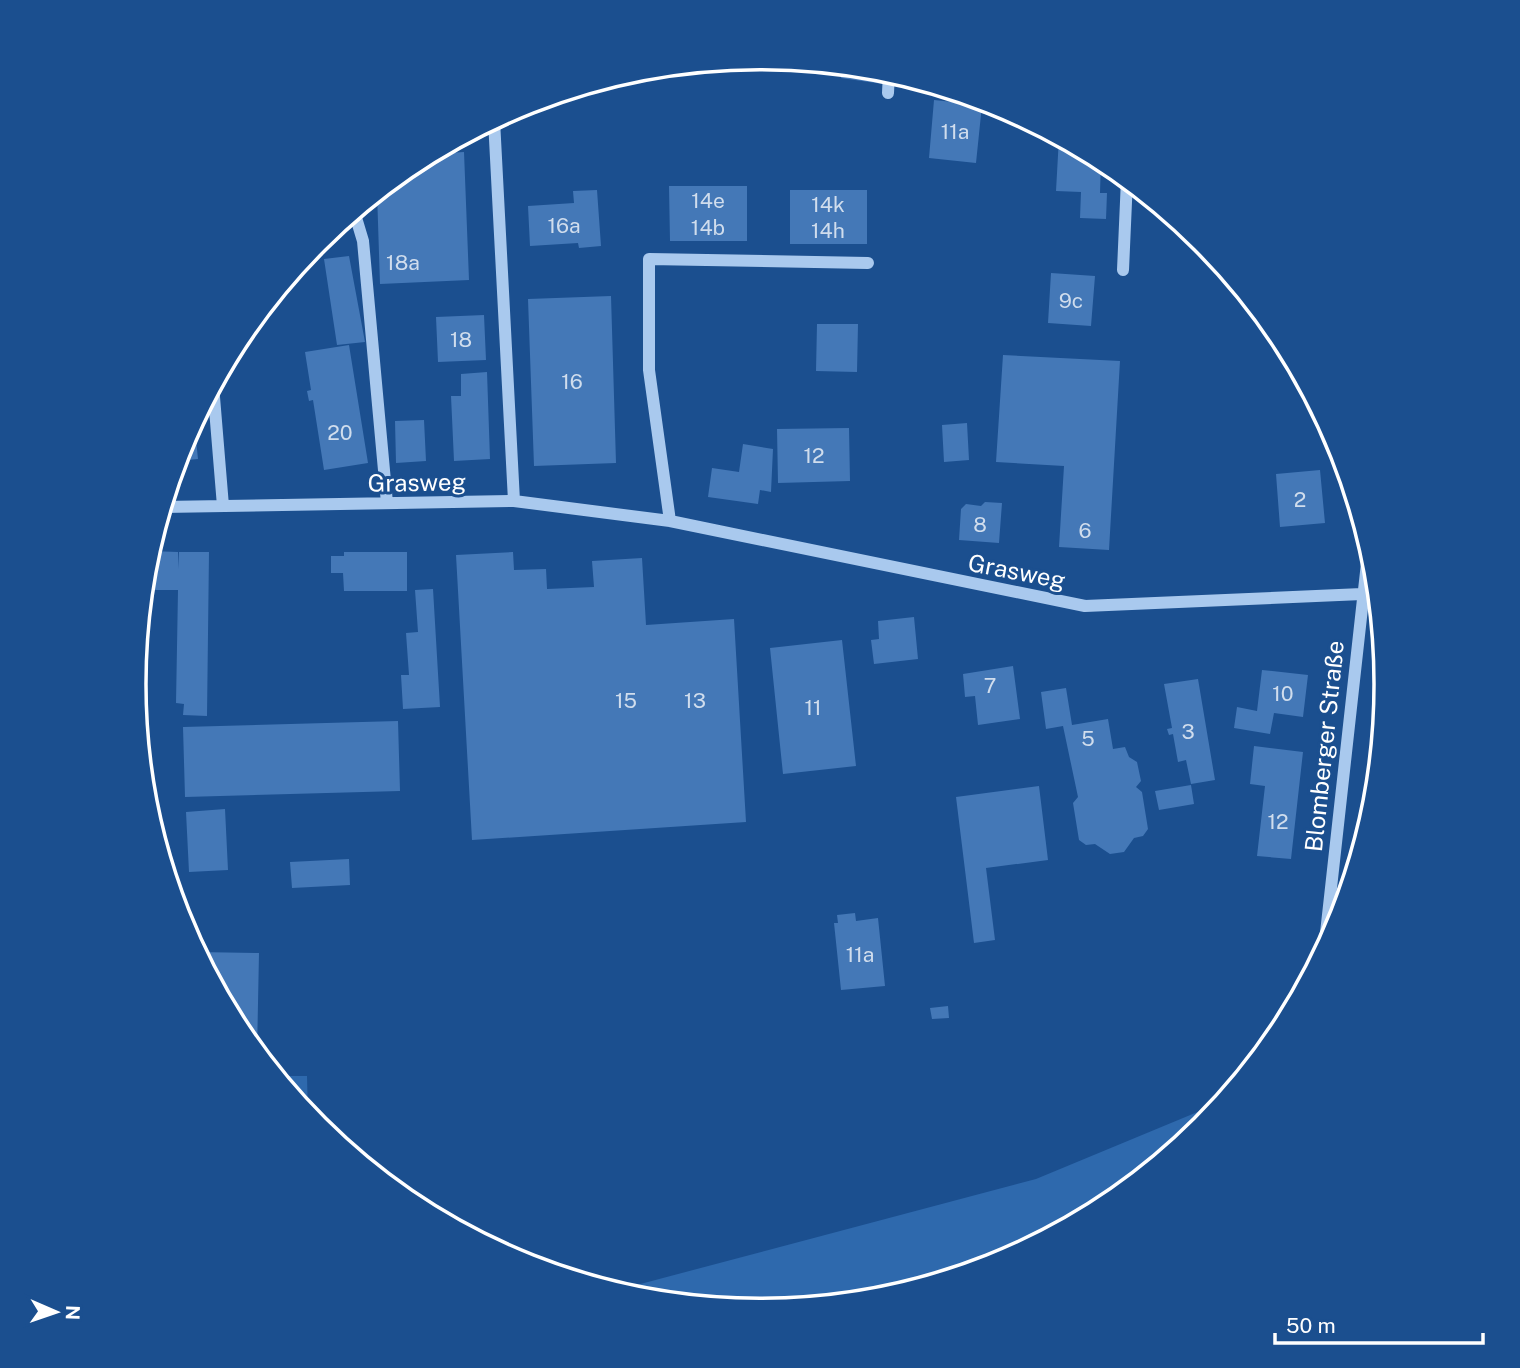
<svg xmlns="http://www.w3.org/2000/svg" width="1520" height="1368" viewBox="0 0 1520 1368" font-family="'Public Sans',sans-serif">
<rect width="100%" height="100%" fill="#1b4f8f"/>
<path fill="#2e69ad" d="M276,1076H307L308,1116Z
M1224,1101L1203,1127L1108,1205L999,1263L882,1298L760,1310L637,1298L614,1291L1036,1179Z"/>
<path fill="#4478b7" d="M750,59L748,69L725,64L726,61Z
M843,66L885,71L883,84L841,78Z
M934,100L982,105L976,163L929,158Z
M1059,137L1101,160L1100,193H1107L1106,219L1080,218L1081,192L1056,191Z
M464,152L469,280L380,284L377,192L412,163L430,154Z
M669,186H747V241H670Z
M597,190L601,246L579,248L578,243L530,246L528,206L574,203L573,191Z
M790,190H867V244H790Z
M349,256L365,342L337,345L324,259Z
M1051,273L1095,276L1091,326L1048,323Z
M611,296L616,463L534,466L528,299Z
M484,315L486,360L438,362L436,317Z
M817,324H858L857,372L816,371Z
M349,345L368,463L324,470L313,400L309,401L307,391L311,390L305,352Z
M1003,355L1120,361L1109,550L1059,547L1064,466L996,462Z
M487,372L490,459L454,461L451,396H461V374Z
M194,420L198,459L177,461L182,444Z
M424,420L426,461L396,463L395,421Z
M967,423L969,460L944,462L942,425Z
M849,428L850,481L778,483L777,429Z
M743,444L773,449L771,492L760,490L758,504L708,497L712,468L739,472Z
M1320,470L1325,523L1280,527L1276,474Z
M985,502L1002,503L999,543L959,540L961,509L966,504L981,506Z
M149,551L178,552V569L179,552H209L207,716L183,715L184,704L176,703L178,590H147L142,764L134,684L144,578H149Z
M344,552H407V591H344L343,573H331V556H344Z
M513,552L514,570L546,569L547,589L594,587L592,561L642,558L646,625L734,619L746,822L472,840L456,555Z
M433,589L440,707L403,709L401,675H409L406,633L418,632L415,590Z
M914,617L918,659L874,664L871,640L879,639L878,621Z
M842,640L856,766L783,774L770,648Z
M1013,666L1020,719L978,725L975,696L965,697L963,674Z
M1262,670L1308,675L1303,717L1274,713L1270,734L1234,728L1237,707L1257,711Z
M1198,679L1215,780L1191,784L1186,760L1178,762L1173,734L1169,735L1167,729L1172,728L1164,684Z
M1066,688L1072,725L1108,719L1113,749L1125,747L1129,757L1137,762L1141,781L1136,787L1142,792L1148,829L1143,836L1134,838L1124,852L1110,854L1095,844L1086,845L1079,840L1073,803L1078,797L1063,726L1046,729L1041,692Z
M398,721L400,791L185,797L183,727Z
M1254,746L1303,752L1291,859L1257,856L1265,786L1250,784Z
M1191,785L1194,804L1159,810L1155,791Z
M1039,786L1048,860L986,868L995,940L974,943L956,797Z
M225,809L228,870L189,872L186,812Z
M349,859L350,885L292,888L290,862Z
M855,913L856,921L878,918L885,986L841,990L834,923H838L837,915Z
M197,952L259,953L257,1054L239,1032Z
M948,1006L949,1018L932,1019L930,1008Z"/>
<g fill="none" stroke-linecap="round" stroke-linejoin="round">
<path stroke="#a9c9ee" stroke-width="12" d="M888,93L889,72
M494,120L514,501
M354,211L363,241L387,503
M1123,270L1127,179
M213,385L223,506
M163,507L514,501L670,521L1085,606L1362,594
M670,521L649,370V259L868,263
M1324,951L1369,545"/>
</g>
<g text-anchor="middle" dominant-baseline="central" stroke-width="6" stroke-linejoin="round" paint-order="stroke">
<g font-size="21" fill="#d0dded">
<text x="955" y="131">11a</text>
<text x="708" y="200">14e</text>
<text x="828" y="204">14k</text>
<text x="564" y="225">16a</text>
<text x="708" y="227">14b</text>
<text x="828" y="230">14h</text>
<text x="403" y="262">18a</text>
<text x="1071" y="300">9c</text>
<text x="461" y="339">18</text>
<text x="572" y="381">16</text>
<text x="340" y="432">20</text>
<text x="814" y="455">12</text>
<text x="1300" y="499">2</text>
<text x="980" y="524">8</text>
<text x="1085" y="530">6</text>
<text x="990" y="685">7</text>
<text x="1283" y="693">10</text>
<text x="626" y="700">15</text>
<text x="695" y="700">13</text>
<text x="813" y="707">11</text>
<text x="1188" y="731">3</text>
<text x="1088" y="738">5</text>
<text x="1278" y="821">12</text>
<text x="860" y="954">11a</text>
</g>
<g font-size="24" fill="#fff" stroke="#1b4f8f">
<text transform="translate(417 482) rotate(-1)">Grasweg</text>
<text transform="translate(1017 571) rotate(11)">Grasweg</text>
<text transform="translate(1324 746) rotate(-84)">Blomberger Straße</text>
</g>
</g>
<path d="M0 0H1520V1368H0ZM146 684a614 614 0 1 1 1228 0a614 614 0 1 1-1228 0Z" fill="#1b4f8f" fill-rule="evenodd"/>
<path fill="none" stroke="#fff" stroke-width="3.5" d="M146 684a614 614 0 1 1 1228 0a614 614 0 1 1-1228 0Z"/>
<g transform="translate(56 1312) rotate(92)" stroke="#1b4f8f" stroke-width="5" paint-order="stroke">
<path d="M0-5L12 26L0 18L-12 26Z" fill="#ffffff"/>
<text y="-10" font-size="19" font-weight="bold" text-anchor="middle" fill="#ffffff">N</text>
</g>
<path d="M1275 1333v10h208v-10" fill="none" stroke="#ffffff" stroke-width="3.5"/>
<text x="1286" y="1333" font-size="21" fill="#ffffff" stroke="#1b4f8f" stroke-width="5" paint-order="stroke">50 m</text>
</svg>
